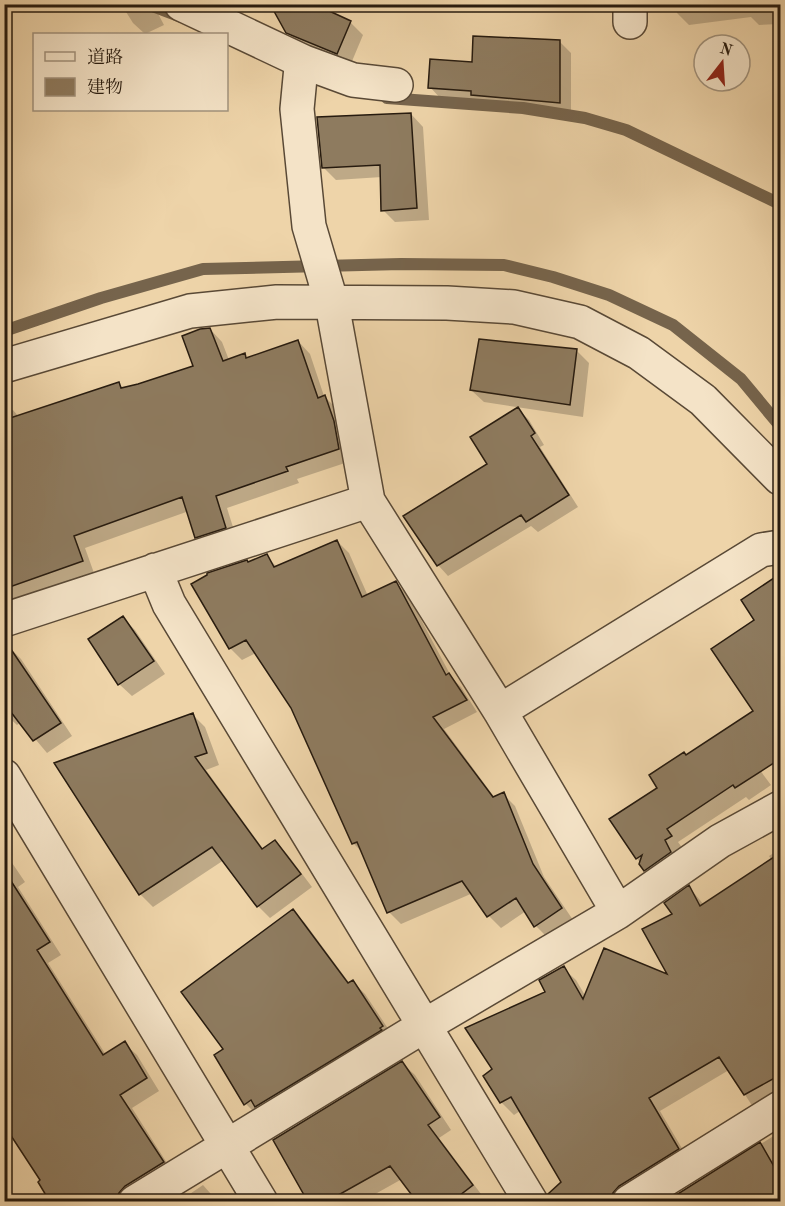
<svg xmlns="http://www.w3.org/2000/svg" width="785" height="1206" viewBox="0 0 785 1206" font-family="'Old Standard TT','Noto Serif JP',serif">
<rect width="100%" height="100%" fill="#eed4a9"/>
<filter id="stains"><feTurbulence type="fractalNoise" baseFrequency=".00333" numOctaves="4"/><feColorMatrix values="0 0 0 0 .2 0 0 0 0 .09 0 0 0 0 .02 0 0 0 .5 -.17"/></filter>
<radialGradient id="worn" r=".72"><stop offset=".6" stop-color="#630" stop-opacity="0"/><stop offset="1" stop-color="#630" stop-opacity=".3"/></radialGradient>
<path fill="#0003" d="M121,4H153L164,25L145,34L133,23Z
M218,4H236L227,10Z
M272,4H317L314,6L351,23L363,35L350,66L300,45L287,32Z
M676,4H780V24L759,25L751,17L689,25L677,13Z
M560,42L571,53V113L484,106L479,101L441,99L430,87L474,64Z
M411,114L423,127L429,220L395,222L383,210L382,177L336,180L323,167Z
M210,329L222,342L229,360L244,355L248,359L298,341L310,354L324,396L337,409L351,461L297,479L299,483L227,508L237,540L209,549L197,537L189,511L85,548L94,573L4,605V414L13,410L19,417L119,384L124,389L195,367Z
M576,350L589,363L583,417L484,402L471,390Z
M518,409L529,420L544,445L540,447L578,507L538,532L531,526L448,576L438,565Z
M337,541L349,553L368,596L396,583L408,595L452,678L461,687L477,712L444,729L495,798L503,794L515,806L544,877L573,920L547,937L536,926L526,911L501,928L489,916L473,893L401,924L389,912L363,853L353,843L292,707L256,653L242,660L230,648L248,563L266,556L277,567Z
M776,578L780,582V739L756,715V621Z
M123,618L135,630L165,674L132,696L119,684Z
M8,646L21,659L72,736L47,753L21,722L17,725L4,713V648Z
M192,714L205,727L219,765L206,770L264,850L275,842L287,854L312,887L270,918L258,906L224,860L153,907L140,894L56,764Z
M739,742L771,785L749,800L746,797L678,842L683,849L657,883L645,870L611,820L659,788Z
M780,849V1106L764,1116L751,1104L729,1070L660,1111L690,1162L629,1202H572L563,1183L520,1111L514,1115L501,1102L494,1069L563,968L576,980L586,997L670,977L674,915L689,887L704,905L772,861L769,856Z
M4,851L25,882L18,887L61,955L48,963L106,1055L124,1043L137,1055L159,1091L132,1108L172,1171L122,1202H52L42,1181L4,1122Z
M293,911L305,923L350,984L353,982L365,994L395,1039L258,1116L246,1104L225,1049Z
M402,1063L415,1075L451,1130L439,1138L484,1198L480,1202H419L402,1179L361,1202H310Z
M780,1132V1202H668Z
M203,1185L218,1202H178Z"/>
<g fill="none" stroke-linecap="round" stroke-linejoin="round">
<path stroke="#76644c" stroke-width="12" d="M147,4L181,17
M387,98L523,108L585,118L626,130L780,204
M4,331L101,298L203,269L401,264L504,265L553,277L609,295L673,325L741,379L780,426"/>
</g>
<path fill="#8e7b5f" stroke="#271b0f" stroke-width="1.5" d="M270,4H314L351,21L337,54L286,33Z
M473,36L560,40V103L471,95V91L428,88L430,59L472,62Z
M411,113L417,208L381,211L380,165L322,168L317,117Z
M210,328L223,361L245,353L246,358L298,340L318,398L325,395L334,421L339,449L286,467L288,471L216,496L226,528L195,538L182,497L74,536L83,561L4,589V420L119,382L121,388L138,384L193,366L182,336L200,329Z
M479,339L577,349L570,405L470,390Z
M518,407L535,433L531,436L569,495L526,522L521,515L437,566L403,516L487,464L470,437Z
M337,540L362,597L396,581L446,675L449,673L467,700L433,717L493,797L504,792L533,864L562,908L534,927L516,898L487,917L462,881L387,913L357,842L352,844L291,708L246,640L229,649L191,584L207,575V573L247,560L248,562L267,554L274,567Z
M780,574V759L735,788L733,785L667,829L672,836L665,840L671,852L644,871L639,864L642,855L636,859L609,819L657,788L649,775L684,752L686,755L753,711L711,649L754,620L741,600Z
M123,616L154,661L118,685L88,639Z
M4,639L61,723L33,741L4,703Z
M193,713L207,753L195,757L262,849L275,840L301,874L257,907L212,847L139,895L54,763Z
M780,853V1075L744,1095L719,1057L649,1098L679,1149L619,1186L613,1193L610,1202H550L548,1194L561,1182L511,1097L500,1103L483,1076L492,1069L465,1028L545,992L539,980L564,966L583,999L604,948L667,974L642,929L672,914L664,903L689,885L700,906Z
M4,870L50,942L37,950L103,1055L125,1041L147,1078L120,1095L164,1162L125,1186L119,1193L116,1202H50L38,1182L40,1180L4,1125Z
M293,909L348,983L353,980L383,1026L380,1028L382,1030L255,1107L251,1100L244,1105L214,1055L223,1049L181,992Z
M402,1061L440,1117L428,1125L473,1185L451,1202H417L390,1166L326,1202H308L273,1140Z
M760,1142L780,1177V1202H665Z"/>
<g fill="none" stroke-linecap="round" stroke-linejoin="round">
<g stroke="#594936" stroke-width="36">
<path id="minor" d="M181,4L304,62L353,80L396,85
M630,22V4
M304,62L301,67L297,109L309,226L332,304L368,501L500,711L618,912
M4,366L190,311L277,302L447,303L514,307L580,322L639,353L703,400L780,478
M155,570L169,604L531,1202
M4,620L368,501
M500,711L761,550L780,547
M4,776L261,1202
M135,1202L424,1026L618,912L720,841L780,808
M629,1202L780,1108"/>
</g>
<use href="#minor" stroke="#f4e3c7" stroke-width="33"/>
</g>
<rect width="785" height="1206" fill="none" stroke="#eed4a9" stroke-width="24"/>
<rect x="6" y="6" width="773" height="1194" fill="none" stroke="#271b0f" stroke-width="3"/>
<rect x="12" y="12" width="761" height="1182" fill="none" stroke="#271b0f" stroke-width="1.5"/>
<rect x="33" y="33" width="195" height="78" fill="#f4e3c7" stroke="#a2937d" stroke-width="1.5"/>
<rect x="45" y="52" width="30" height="9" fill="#f4e3c7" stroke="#a2937d" stroke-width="1.5"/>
<text x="87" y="63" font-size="18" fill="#271b0f">道路</text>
<rect x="45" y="78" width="30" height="18" fill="#8e7b5f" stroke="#a2937d" stroke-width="1.5"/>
<text x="87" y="93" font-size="18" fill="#271b0f">建物</text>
<g transform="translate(722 63) rotate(17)"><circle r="28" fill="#f4e3c7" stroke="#a2937d" stroke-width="1.5"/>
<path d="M0-4.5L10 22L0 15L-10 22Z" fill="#8f2418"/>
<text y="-9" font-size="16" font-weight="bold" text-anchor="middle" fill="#271b0f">N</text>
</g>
<rect width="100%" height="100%" filter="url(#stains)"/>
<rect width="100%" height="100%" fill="url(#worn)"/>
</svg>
